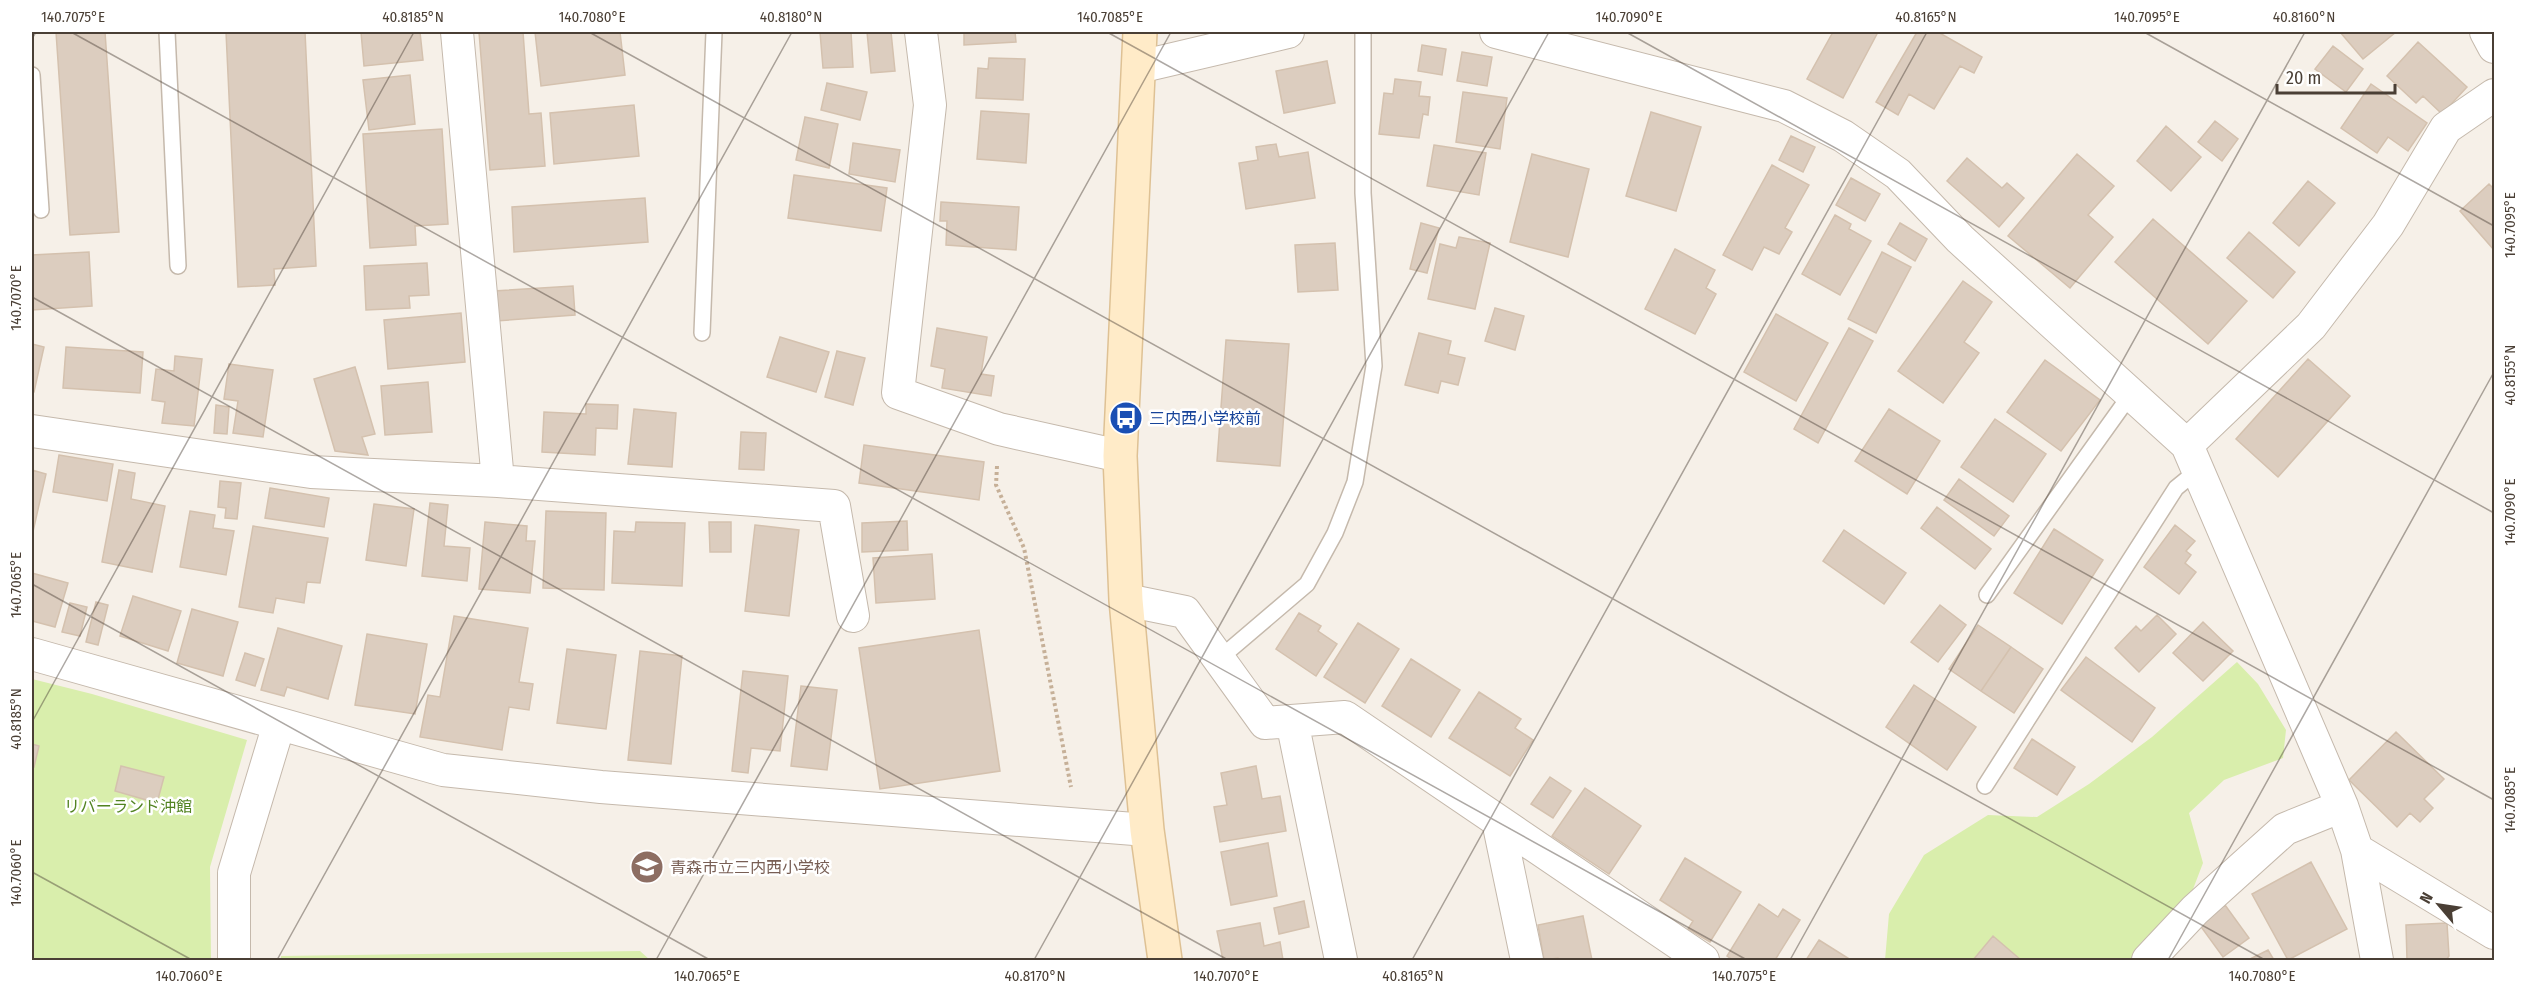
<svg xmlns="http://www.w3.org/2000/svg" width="2526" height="992" viewBox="0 0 2526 992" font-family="'Fira Sans Condensed','Noto Sans JP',sans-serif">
<rect width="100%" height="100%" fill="#f6f0e8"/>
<path fill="#d9eeac" d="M2237,662L2258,684L2286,730L2283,758L2224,780L2189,813L2203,863L2190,897L2129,960H1885L1889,914L1924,855L1988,815L2037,817L2089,784L2152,737Z
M32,679L92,694L247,740L210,867L211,960H32Z
M640,951L650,960H281V956Z"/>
<path fill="#dccdbf" stroke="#d4c1ae" stroke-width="1.5" d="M56,32H105L119,232L70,235Z
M226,32H305L316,266L274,269L275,285L238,287Z
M361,32H420L423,60L364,66Z
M479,32H523L529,114L541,113L545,166L490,170Z
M535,32H620L625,75L541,86Z
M820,32H851L853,67L823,68Z
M867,32H891L895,71L871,73Z
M964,32H1015L1016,42L964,45Z
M1833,32H1878L1843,98L1807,79Z
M1917,32H1938L1982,57L1974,73L1960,66L1934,109L1909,94L1898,115L1876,102Z
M2340,32H2396L2363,59Z
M2418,42L2467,87L2442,114L2423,96L2416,103L2387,76Z
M1422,45L1446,49L1442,75L1418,71Z
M2333,46L2363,69L2346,92L2315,69Z
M1462,52L1492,57L1487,86L1457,81Z
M989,58L1025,59L1023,100L976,98L978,68L988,69Z
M1327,61L1335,103L1284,113L1276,71Z
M410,75L415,124L369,130L363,80Z
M1395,79L1421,82L1419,96L1430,97L1428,115L1423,114L1419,138L1379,134L1384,93L1393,94Z
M827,83L867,92L860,120L821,110Z
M2371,84L2427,123L2408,151L2388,137L2377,153L2341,128Z
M1463,92L1507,98L1500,149L1456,142Z
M634,105L639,156L554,164L550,113Z
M981,111L1029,114L1026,163L977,159Z
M1651,112L1701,127L1676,211L1626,196Z
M805,117L838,124L829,168L796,160Z
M2215,121L2238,139L2222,161L2198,142Z
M2166,126L2201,157L2171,191L2137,161Z
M442,129L448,224L415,226L416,245L370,248L363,134Z
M1791,136L1815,147L1803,172L1779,160Z
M853,143L900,150L895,182L849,174Z
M1276,144L1279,157L1308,152L1315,198L1246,209L1239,163L1258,160L1256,147Z
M1434,145L1486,153L1479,195L1427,186Z
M1532,154L1589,169L1568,257L1510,242Z
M2077,154L2114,186L2088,215L2113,237L2070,288L2008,236Z
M1967,158L2002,188L2007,183L2024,198L1999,227L1947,181Z
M1772,165L1809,185L1785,228L1792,232L1779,254L1764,247L1752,270L1723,255Z
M794,175L887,188L881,231L788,218Z
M1851,178L1880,194L1865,221L1836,205Z
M2308,181L2335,203L2299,246L2273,223Z
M2489,184L2494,189V250L2460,211Z
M645,198L648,242L514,252L512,207Z
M941,202L1019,207L1016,250L946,245L947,221H940Z
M1835,215L1851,224L1849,229L1871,241L1840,295L1802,274Z
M2153,219L2247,301L2208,344L2115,262Z
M1421,223L1439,228L1427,273L1410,269Z
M1900,223L1927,239L1915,261L1888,244Z
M2249,232L2295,272L2273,298L2227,258Z
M1459,237L1490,243L1475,309L1428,299L1440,244L1456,248Z
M1335,243L1338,290L1298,292L1295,245Z
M1675,249L1715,270L1706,288L1716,294L1695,334L1645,309Z
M89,252L92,306L32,310V255Z
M1882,252L1911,267L1876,333L1848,319Z
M427,263L429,295L409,296L410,308L366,310L364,266Z
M1963,281L1992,302L1964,342L1979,353L1943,403L1898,371Z
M573,286L575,315L496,321L494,291Z
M1495,308L1524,316L1515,350L1485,341Z
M461,313L465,362L388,369L384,320Z
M1776,314L1828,343L1796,401L1744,372Z
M937,328L987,337L981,374L994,376L991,396L942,388L945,369L931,366Z
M1849,328L1873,341L1818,443L1794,429Z
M1419,333L1451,341L1448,354L1465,358L1458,385L1441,381L1438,393L1405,385Z
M780,337L829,352L816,392L767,377Z
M1226,340L1289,344L1280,466L1217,461Z
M32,344L44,347L34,392H32Z
M66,347L143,352L140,393L63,388Z
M837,351L865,358L853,405L825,397Z
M175,356L202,359L194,426L162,423L165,402L152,400L156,369L174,371Z
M2308,359L2350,396L2278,477L2236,439Z
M2045,360L2100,400L2061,451L2007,412Z
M229,364L273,370L263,437L233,433L238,401L224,399Z
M355,367L375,434L362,437L368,455L335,451L314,379Z
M428,382L432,432L385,435L381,386Z
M586,404L618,405L617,429L596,428L595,455L542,452L544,412L586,414Z
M216,405L229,407L227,434L214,433Z
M634,409L676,413L672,467L628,464Z
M1889,409L1940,441L1907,494L1855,461Z
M1995,419L2046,454L2013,502L1961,467Z
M741,432L766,433L764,470L739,469Z
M864,445L984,462L979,500L859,483Z
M59,455L113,464L107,501L53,492Z
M32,470L46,474L32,536Z
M119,470L135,473L131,499L165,506L152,572L102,562Z
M1959,479L2009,516L1994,536L1944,500Z
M220,481L241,483L237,519L225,518L226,508L218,507Z
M270,488L329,498L324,527L265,518Z
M430,503L448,505L444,546L470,548L467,581L422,576Z
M374,504L414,509L406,566L366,560Z
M1937,507L1991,549L1975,569L1921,528Z
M190,511L215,515L213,528L234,531L226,575L180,567Z
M546,511L606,513L604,590L543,588Z
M907,521L908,550L862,552V523Z
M485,522L527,526L526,541H535L530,593L479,589Z
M636,522L685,523L682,586L612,583L614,531L635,532Z
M709,522H731V552H710Z
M755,525L799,530L789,616L745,611Z
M2175,525L2195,541L2186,551L2191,555L2185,563L2196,572L2179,594L2144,567Z
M253,526L328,538L320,583L307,582L304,603L276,598L273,613L239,607Z
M2054,529L2103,560L2062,624L2014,593Z
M1844,530L1906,573L1884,604L1823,561Z
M932,554L935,599L876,603L873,558Z
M32,573L68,583L55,627L32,621Z
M133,596L181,611L168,651L120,636Z
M96,602L108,605L98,645L86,642Z
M70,603L87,607L80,636L62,632Z
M1940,605L1966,625L1938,662L1911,642Z
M192,609L238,622L223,676L177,663Z
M1299,613L1321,626L1318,631L1337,644L1316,676L1276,649Z
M2157,615L2176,634L2139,672L2115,648L2136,626L2141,631Z
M454,616L528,628L519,682L533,684L529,710L509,707L502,750L420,737L428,695L440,697Z
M2203,622L2233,651L2203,681L2173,653Z
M1358,623L1399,649L1365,703L1324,677Z
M1978,625L2011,647L1981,691L1949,669Z
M278,628L342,646L328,699L287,687L284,696L261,690Z
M979,630L1000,771L880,789L859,648Z
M367,634L427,644L415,714L355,705Z
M2011,647L2043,669L2014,713L1981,691Z
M567,649L616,655L606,729L557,723Z
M640,651L682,656L671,764L628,760Z
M245,653L264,659L255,686L236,680Z
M2086,657L2155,708L2132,742L2061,690Z
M1411,659L1460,690L1431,737L1382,706Z
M743,671L788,676L780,751L751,748L748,773L732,771Z
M1914,685L1976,727L1947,770L1886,727Z
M801,686L837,690L827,770L791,766Z
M1479,692L1521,719L1515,728L1533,740L1510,776L1449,738Z
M2396,732L2444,779L2424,799L2433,808L2420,822L2410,813L2397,827L2349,780Z
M2032,739L2075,767L2057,795L2014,768Z
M32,744L39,746L34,767L32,766Z
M121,766L164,777L157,803L115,791Z
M1256,766L1262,799L1280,796L1286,831L1220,842L1214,807L1227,805L1221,773Z
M1550,777L1571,791L1553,818L1531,804Z
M1585,788L1641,826L1609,874L1552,836Z
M1268,843L1277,896L1231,905L1221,852Z
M1685,858L1741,892L1710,942L1688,929L1693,921L1660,900Z
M2311,862L2347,929L2288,960L2252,894Z
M1304,901L1309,927L1279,934L1274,908Z
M1759,904L1778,917L1783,909L1800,920L1775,960H1733L1727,956Z
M2225,905L2249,938L2223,957L2199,924Z
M1583,916L1592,960H1559L1558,958L1544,960L1538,925Z
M1260,923L1264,946L1280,942L1283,960H1223L1217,931Z
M2447,923L2449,956L2446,960H2407L2406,925Z
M1993,936L2021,960H1973Z
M1819,940L1851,960H1806Z
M2268,950L2274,960H2248Z"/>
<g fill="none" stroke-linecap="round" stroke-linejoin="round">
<g stroke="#c5b9ac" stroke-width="18">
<path id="lane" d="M167,32L178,266
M32,75L41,210
M702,333L714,32
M1987,595L2131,394
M1219,659L1307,584L1335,533L1355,482L1374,366L1363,193V32
M1985,786L2176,488L2198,470"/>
</g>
<g stroke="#c5b9ac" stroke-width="34">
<path id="street" d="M921,32L930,105L898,393L999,429L1120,456
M1496,32L1784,106L1843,136L1898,174L1960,239L2187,445L2342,806L2357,850L2377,960
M2486,32L2494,47
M1139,67L1288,32
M32,431L311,472L498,481L457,32
M2187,445L2311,326L2388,225L2446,128L2494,95
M498,481L834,506L853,616
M1126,600L1185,612L1265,723L1345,717L1703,960
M32,654L443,770L601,787L1147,830
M1292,721L1341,960
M1498,821L1527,960
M2357,850L2494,933
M234,960V873L279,724
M2148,960L2195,910L2285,829L2342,806"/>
</g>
<g stroke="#dec194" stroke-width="36">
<path id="secondary" d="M1140,32L1120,456L1126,600L1147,830L1165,960"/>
</g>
<path stroke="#c6b098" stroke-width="4" stroke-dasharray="3 3" stroke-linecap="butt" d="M997,466L996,485L1024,548L1071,787"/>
<use href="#lane" stroke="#fff" stroke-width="15"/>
<use href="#street" stroke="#fff" stroke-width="32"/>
<use href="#secondary" stroke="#ffebc8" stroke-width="33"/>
</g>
<path fill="none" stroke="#4a3f35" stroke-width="1.5" stroke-opacity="0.45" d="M71,32L1747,960M589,32L2265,960M1107,32L2494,800M1626,32L2494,513M2144,32L2494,226M32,39L36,32M32,297L1228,960M32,584L710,960M32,722L414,32M32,872L192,960M277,960L792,32M656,960L1171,32M1034,960L1549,32M1412,960L1927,32M1790,960L2305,32M2168,960L2494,372"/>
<defs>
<g id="bus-disc" transform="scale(1.725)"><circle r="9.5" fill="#1a4fb4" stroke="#fff"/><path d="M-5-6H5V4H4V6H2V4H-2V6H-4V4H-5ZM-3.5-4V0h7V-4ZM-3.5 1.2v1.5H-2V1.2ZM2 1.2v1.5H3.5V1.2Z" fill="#fff"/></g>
<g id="school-disc" transform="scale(1.725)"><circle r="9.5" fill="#8d6e63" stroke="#fff"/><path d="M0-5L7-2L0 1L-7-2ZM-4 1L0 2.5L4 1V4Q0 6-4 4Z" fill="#fff"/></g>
</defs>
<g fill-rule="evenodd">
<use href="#bus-disc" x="1126" y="418"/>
<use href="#school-disc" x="647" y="867"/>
</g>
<g text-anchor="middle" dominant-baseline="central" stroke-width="5" stroke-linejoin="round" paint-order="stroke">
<g font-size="16" fill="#164399" stroke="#fff" text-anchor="start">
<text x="1149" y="418">三内西小学校前</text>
</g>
<g font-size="16" fill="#528321" stroke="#fff">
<text x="128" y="806">リバーランド沖館</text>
</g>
<g font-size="16" fill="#785e54" stroke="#fff" text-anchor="start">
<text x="670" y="867">青森市立三内西小学校</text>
</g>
</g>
<rect width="2526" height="992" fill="none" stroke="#ffffff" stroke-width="66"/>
<g transform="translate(2439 905) rotate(299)" stroke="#ffffff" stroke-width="4.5" paint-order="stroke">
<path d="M0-4.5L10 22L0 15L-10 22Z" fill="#4a3f35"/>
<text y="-9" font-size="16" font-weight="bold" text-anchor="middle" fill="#4a3f35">N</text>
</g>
<path d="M2277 84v9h118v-9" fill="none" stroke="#4a3f35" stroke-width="3"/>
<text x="2286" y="84" font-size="18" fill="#4a3f35" stroke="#ffffff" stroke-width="4.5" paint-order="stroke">20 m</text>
<rect x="33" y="33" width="2460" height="926" fill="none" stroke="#4a3f35" stroke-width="2"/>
<g font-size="15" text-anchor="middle" fill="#4a3f35">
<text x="73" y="22">140.7075°E</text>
<text x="413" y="22">40.8185°N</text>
<text x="592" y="22">140.7080°E</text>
<text x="791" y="22">40.8180°N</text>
<text x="1110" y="22">140.7085°E</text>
<text x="1629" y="22">140.7090°E</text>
<text x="1926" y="22">40.8165°N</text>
<text x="2147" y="22">140.7095°E</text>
<text x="2304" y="22">40.8160°N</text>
<text transform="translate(2510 225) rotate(-90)" y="5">140.7095°E</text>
<text transform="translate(16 298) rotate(-90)" y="5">140.7070°E</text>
<text transform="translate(2510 375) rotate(-90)" y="5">40.8155°N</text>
<text transform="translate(2510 512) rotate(-90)" y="5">140.7090°E</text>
<text transform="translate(16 585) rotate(-90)" y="5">140.7065°E</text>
<text transform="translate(16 719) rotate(-90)" y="5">40.8185°N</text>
<text transform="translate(2510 800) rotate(-90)" y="5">140.7085°E</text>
<text transform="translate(16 873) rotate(-90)" y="5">140.7060°E</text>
<text x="189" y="981">140.7060°E</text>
<text x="707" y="981">140.7065°E</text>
<text x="1035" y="981">40.8170°N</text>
<text x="1226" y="981">140.7070°E</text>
<text x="1413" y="981">40.8165°N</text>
<text x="1744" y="981">140.7075°E</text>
<text x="2262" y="981">140.7080°E</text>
</g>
</svg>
